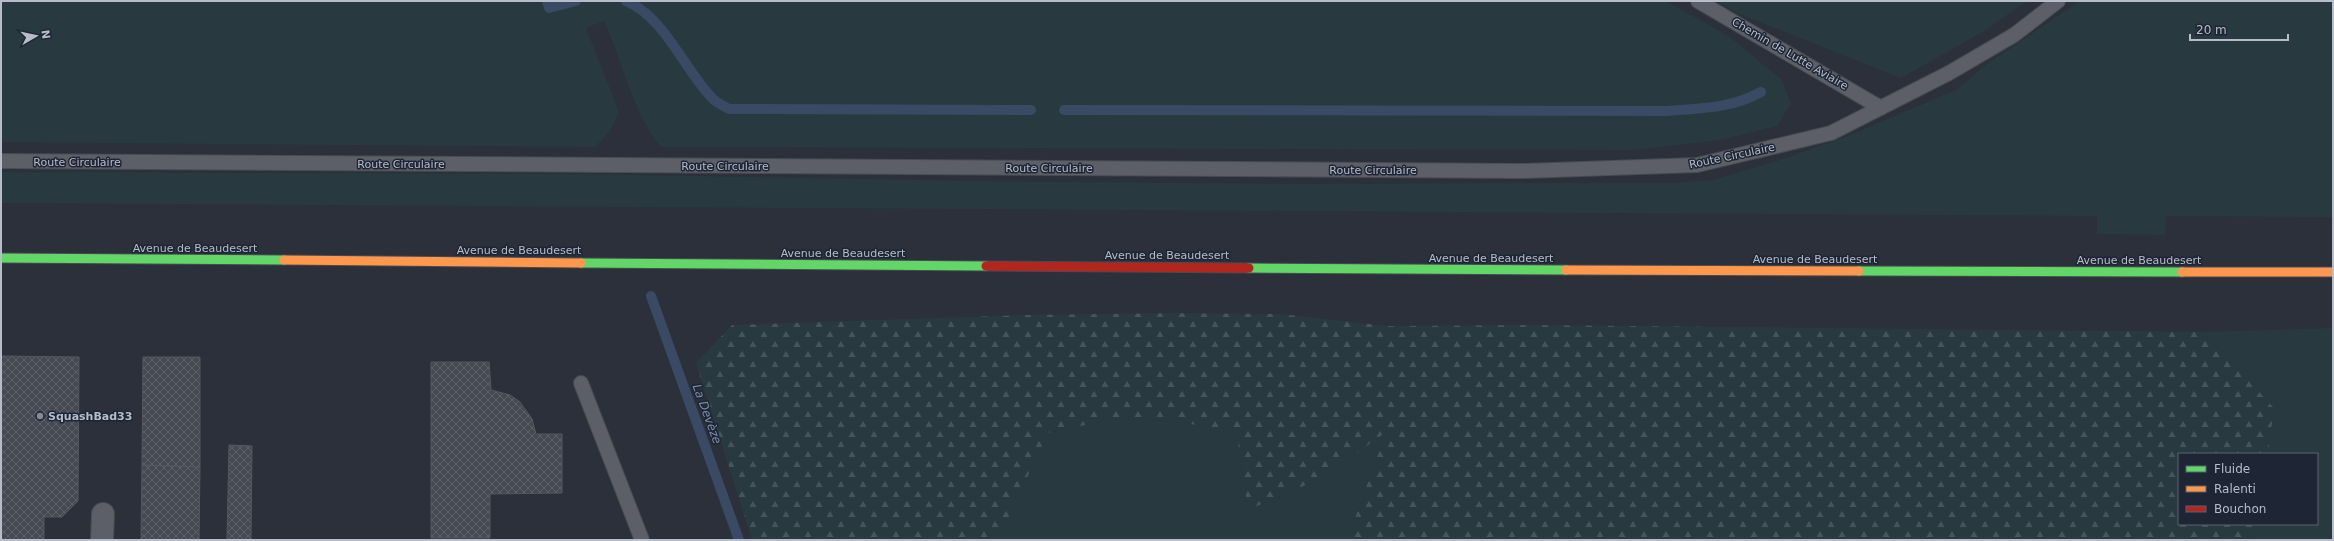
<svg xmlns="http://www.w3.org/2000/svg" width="2334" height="541" viewBox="0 0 2334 541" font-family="'DejaVu Sans',sans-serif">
<defs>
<pattern id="forest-firs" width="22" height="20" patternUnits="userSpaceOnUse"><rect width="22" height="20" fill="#283a40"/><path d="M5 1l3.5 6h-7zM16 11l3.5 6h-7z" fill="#45555a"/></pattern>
<pattern id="building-cross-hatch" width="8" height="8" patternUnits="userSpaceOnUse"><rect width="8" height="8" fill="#454952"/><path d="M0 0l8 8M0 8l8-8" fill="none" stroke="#5e616a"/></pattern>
</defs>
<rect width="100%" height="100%" fill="#2b303a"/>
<path fill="#283a40" d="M1,1H1666L1730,37L1782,80L1791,104L1777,126L1720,140L1633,150L661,147C632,111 623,62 604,21L586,28L619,112L610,131L595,147L1,142Z
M1717,1H2027L1986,30L1901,78L1737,13Z
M2080,1H2333V217L2166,216L2165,235L2097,234V216L1,203V172L578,174L976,181L1273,184L1670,183L1713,180L1777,161L1848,136L1956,90L1987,64Z
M2333,328V540H2255L2258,524H2317V454H2268L2274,408L2203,332Z
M1127,416L1236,430L1248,510L1322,478L1387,431L1352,527V540H1002L1005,525L1048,433Z"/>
<path fill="url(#forest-firs)" d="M1171,313L1280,314L1388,326L1534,325L2203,332L2274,408L2268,454H2179V524H2258L2255,540H1352V527L1386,432L1322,478L1248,510L1236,430L1127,416L1048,433L1005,525L1002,540H752L696,363L732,325L1025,315Z"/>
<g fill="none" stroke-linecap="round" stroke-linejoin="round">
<path stroke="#3a4964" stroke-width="10" d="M547,1L549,8L576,1
M626,1C664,16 685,71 713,99C717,103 724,106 729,109L1031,110
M1064,110L1667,111C1701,108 1730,109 1761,92
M651,296L739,540"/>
</g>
<path fill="url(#building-cross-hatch)" stroke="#535861" d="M1,356L79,357L78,501L62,517H44V540H1Z
M143,357H200V467L142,465Z
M431,362H489L491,390L510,395L520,402L532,419L536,434H562V493L490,494V538H431Z
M229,445L252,446L251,540H227Z
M142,465L200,467L199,540H141Z"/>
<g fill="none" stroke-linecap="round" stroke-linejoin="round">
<g stroke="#474b52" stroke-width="16">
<path id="lane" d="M1698,1L1881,108
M1,161L1522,171L1697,165L1831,133L1949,73L2014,35L2058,1
M581,383L642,540"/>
</g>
<g stroke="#474b52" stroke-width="24">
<path id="street" d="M102,540L103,514"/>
</g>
<g stroke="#474b52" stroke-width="11">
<path id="fast" d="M1,258L284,260
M581,263L986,266
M1249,268L1566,270
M1859,271L2182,272"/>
</g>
<g stroke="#474b52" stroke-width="11">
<path id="slow" d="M284,260L581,263
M1566,270L1859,271
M2182,272H2333"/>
</g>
<g stroke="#474b52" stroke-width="11">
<path id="jam" d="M986,266L1249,268"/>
</g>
<use href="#lane" stroke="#5c5f67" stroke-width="14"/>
<use href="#street" stroke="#5c5f67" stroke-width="22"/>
<use href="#fast" stroke="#63d668" stroke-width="9"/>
<use href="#slow" stroke="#ff974d" stroke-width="9"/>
<use href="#jam" stroke="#b3261e" stroke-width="9"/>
</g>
<circle fill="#858b98" stroke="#1e2635" stroke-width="1.5" cx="40" cy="416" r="4"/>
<g text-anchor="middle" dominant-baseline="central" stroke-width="3" stroke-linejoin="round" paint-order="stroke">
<g font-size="11" fill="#b6bcca" stroke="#1e2635">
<text transform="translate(1790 54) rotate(30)">Chemin de Lutte Aviaire</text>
<text transform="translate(1732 156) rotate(-12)">Route Circulaire</text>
<text x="77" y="162">Route Circulaire</text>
<text x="401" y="164">Route Circulaire</text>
<text x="725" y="166">Route Circulaire</text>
<text x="1049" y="168">Route Circulaire</text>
<text x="1373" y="170">Route Circulaire</text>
<text x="195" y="248">Avenue de Beaudesert</text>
<text x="519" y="250">Avenue de Beaudesert</text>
<text x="843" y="253">Avenue de Beaudesert</text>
<text x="1167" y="255">Avenue de Beaudesert</text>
<text x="1491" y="258">Avenue de Beaudesert</text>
<text x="1815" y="259">Avenue de Beaudesert</text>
<text x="2139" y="260">Avenue de Beaudesert</text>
</g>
<g font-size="11" font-weight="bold" fill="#b6bcca" stroke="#1e2635" text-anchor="start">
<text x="48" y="416">SquashBad33</text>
</g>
<g font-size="12" font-style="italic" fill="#7e90b1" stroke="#1e2635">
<text transform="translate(707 414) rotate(70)">La Devèze</text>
</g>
</g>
<rect width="2334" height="541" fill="none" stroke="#b6bcca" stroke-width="4"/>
<rect x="2178" y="453" width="140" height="72" fill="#1e2635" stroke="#5b6271"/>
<rect x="2186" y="466" width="20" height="6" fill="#63d668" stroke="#5b6271"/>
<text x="2214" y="473" font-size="12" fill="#b6bcca">Fluide</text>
<rect x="2186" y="486" width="20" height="6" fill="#ff974d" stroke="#5b6271"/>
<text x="2214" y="493" font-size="12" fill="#b6bcca">Ralenti</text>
<rect x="2186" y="506" width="20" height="6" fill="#b3261e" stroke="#5b6271"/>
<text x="2214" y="513" font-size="12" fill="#b6bcca">Bouchon</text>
<g transform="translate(36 36) rotate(81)" stroke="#1e2635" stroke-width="3" paint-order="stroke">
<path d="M0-3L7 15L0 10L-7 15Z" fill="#b6bcca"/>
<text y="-6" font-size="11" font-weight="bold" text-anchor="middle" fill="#b6bcca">N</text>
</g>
<path d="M2190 34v6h98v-6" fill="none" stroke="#b6bcca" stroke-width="2"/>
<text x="2196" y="34" font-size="12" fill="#b6bcca" stroke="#1e2635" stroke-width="3" paint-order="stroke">20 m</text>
</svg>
